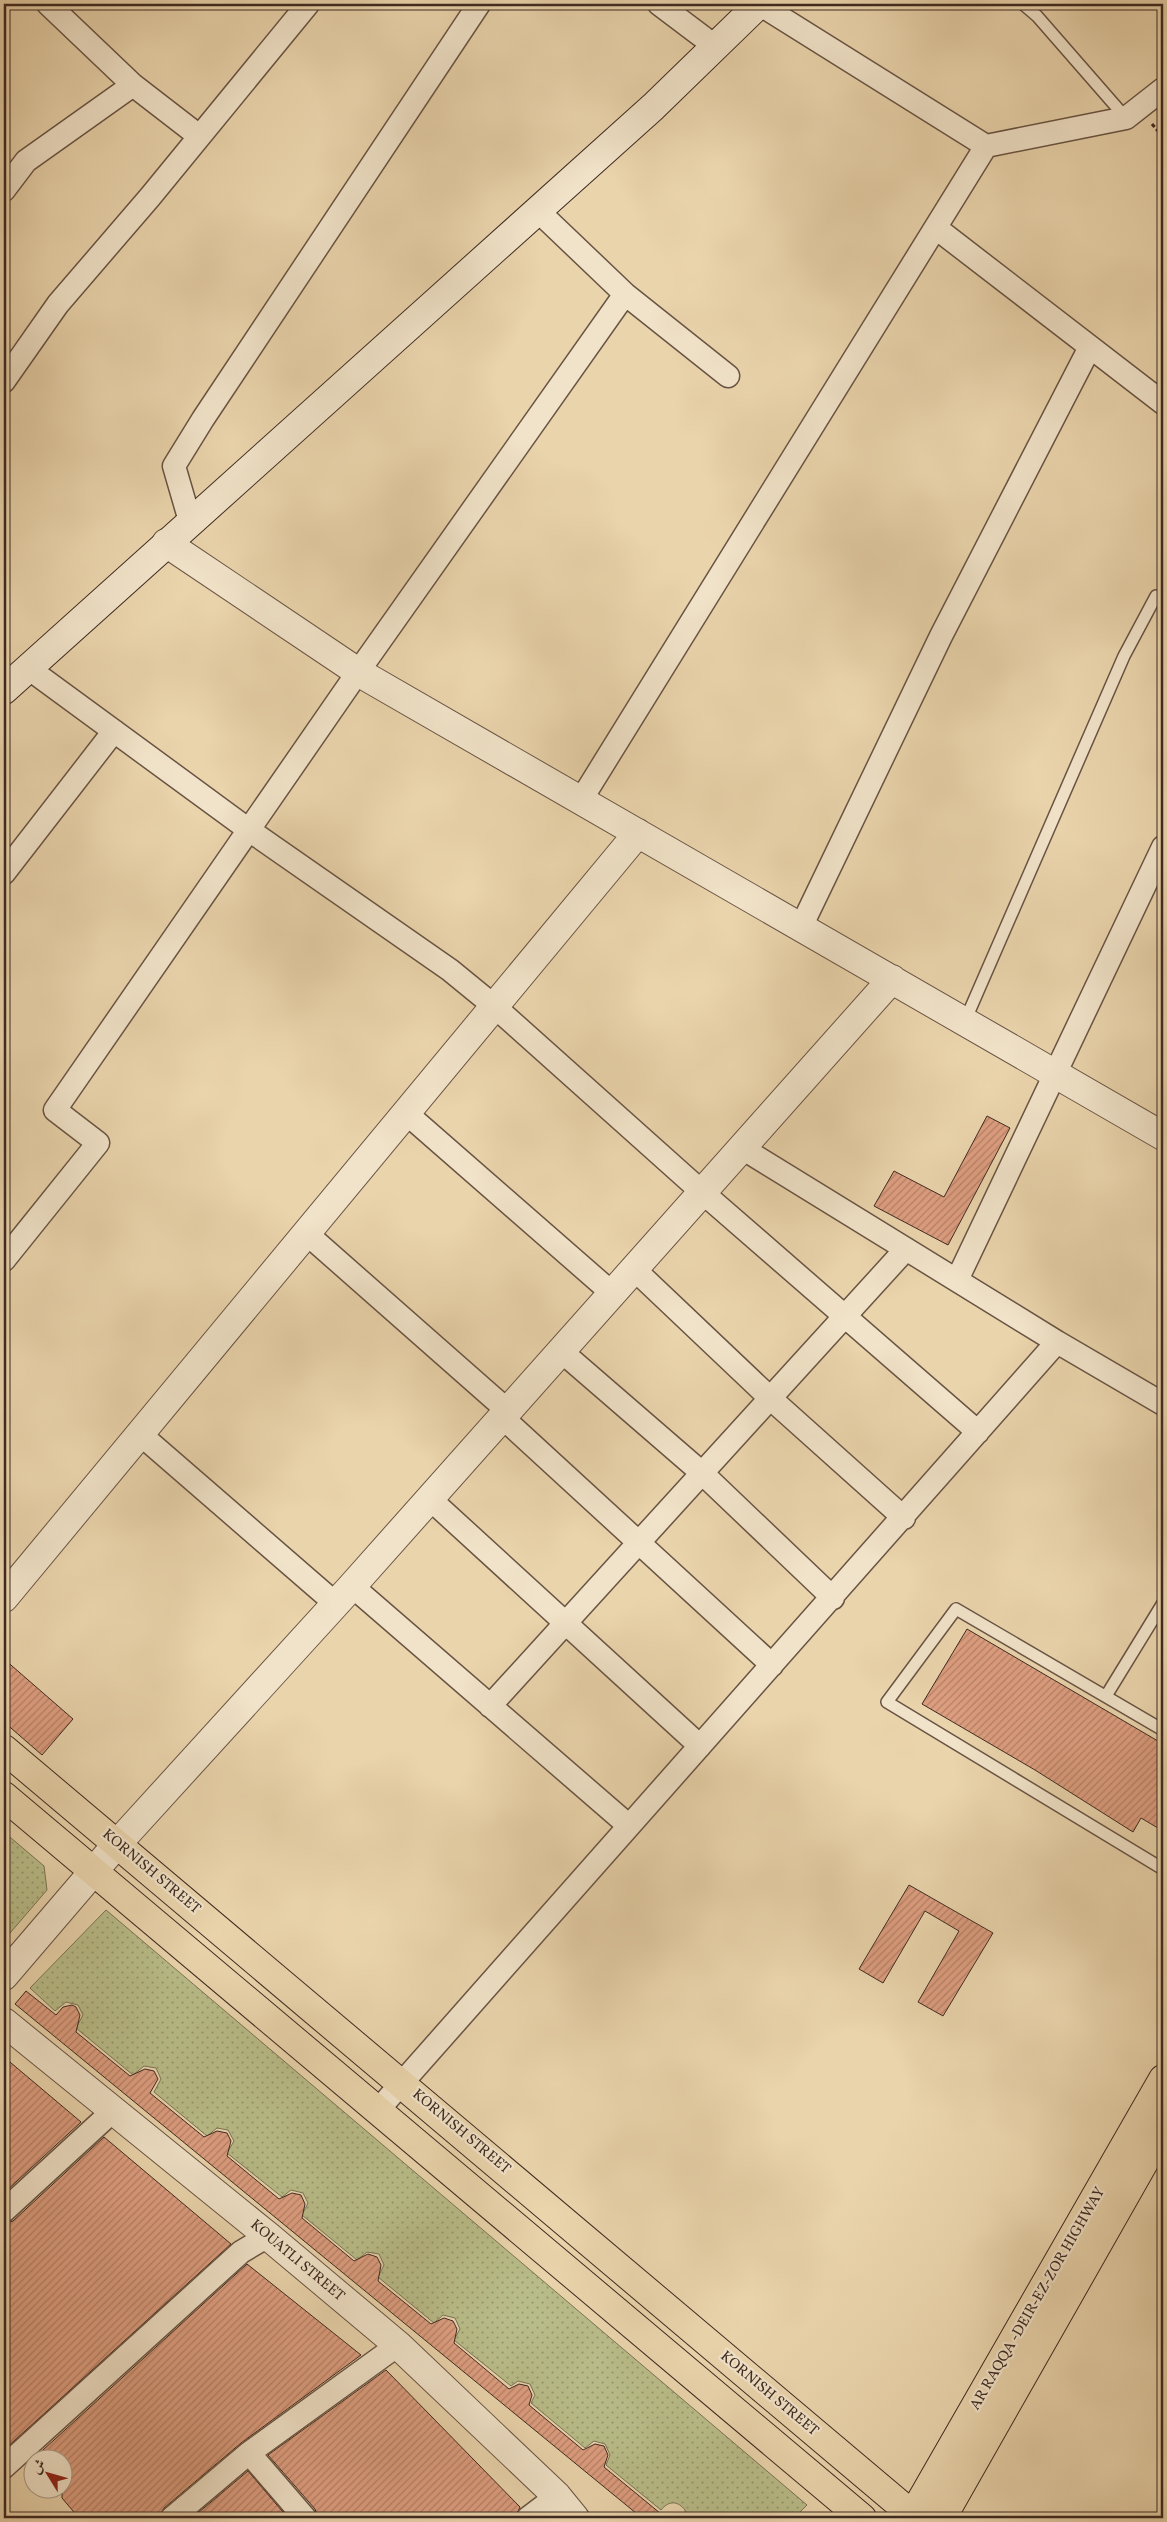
<svg xmlns="http://www.w3.org/2000/svg" width="1167" height="2522" viewBox="0 0 1167 2522" font-family="Vollkorn,Amiri,serif">
<defs>
<pattern id="grass-dots" width="8" height="8" patternUnits="userSpaceOnUse" patternTransform="scale(1.25)"><rect width="8" height="8" fill="#b8bc88"/><path d="M2 2h.1M6 6h.1" fill="none" stroke="#97996f" stroke-width="1.8" stroke-linecap="round"/></pattern>
<pattern id="building-hatch" width="6" height="6" patternUnits="userSpaceOnUse" patternTransform="scale(1.25)"><rect width="6" height="6" fill="#de9e80"/><path d="M-1 1l2-2M0 6l6-6M5 7l2-2" fill="none" stroke="#b58168"/></pattern>
</defs>
<rect width="100%" height="100%" fill="#ead4ac"/>
<filter id="stains"><feTurbulence type="fractalNoise" baseFrequency=".004" numOctaves="4"/><feColorMatrix values="0 0 0 0 .2 0 0 0 0 .09 0 0 0 0 .02 0 0 0 .5 -.17"/></filter>
<radialGradient id="worn" r=".72"><stop offset=".6" stop-color="#630" stop-opacity="0"/><stop offset="1" stop-color="#630" stop-opacity=".3"/></radialGradient>
<path fill="url(#grass-dots)" stroke="#7b7354" d="M4,1832L44,1866L47,1890L4,1940Z
M106,1910L807,2505L794,2518H686L685,2510C678,2501 669,2500 661,2510L606,2465L610,2455L605,2444L594,2441L585,2448L531,2403L535,2395L530,2384L518,2381L511,2386L454,2340L460,2329L455,2318L443,2315L434,2323L378,2277L384,2265L379,2254L367,2252L357,2260L302,2215L308,2203L303,2193L291,2190L282,2197L227,2153L234,2141L228,2130L217,2128L207,2136L154,2092L161,2079L156,2068L144,2066L133,2075L76,2028L83,2015L78,2005L66,2002L55,2011L30,1988Z"/>
<path fill="url(#building-hatch)" stroke="#3e2a21" d="M987,1116L1010,1128L948,1245L874,1206L894,1171L944,1197Z
M967,1629L1163,1744V1831L1141,1818L1133,1832L1035,1770L922,1704Z
M4,1659L73,1719L42,1755L4,1722Z
M909,1885L993,1933L943,2016L918,2002L959,1931L925,1911L883,1983L859,1969Z
M26,1991L56,2015L63,2007L72,2005L76,2007L80,2015L76,2032L130,2076L145,2069L154,2071L158,2079L150,2093L204,2137L217,2131L227,2133L231,2141L227,2156L279,2199L292,2193L301,2195L305,2204L302,2218L354,2261L368,2254L377,2257L381,2265L378,2281L431,2324L444,2318L453,2321L457,2329L454,2343L509,2389L519,2384L528,2386L532,2395L529,2405L583,2450L595,2444L604,2446L608,2455L604,2467L666,2518H642L15,2004Z
M4,2057L81,2122L4,2193Z
M104,2137L231,2244L4,2450V2224L13,2221Z
M247,2264L361,2355L241,2443L164,2508L159,2518H79L62,2498V2460H32Z
M386,2370L520,2507L515,2518H318L315,2509L268,2455Z
M248,2471L288,2518H192Z"/>
<g fill="none" stroke-linecap="round" stroke-linejoin="round">
<g stroke="#695444" stroke-width="14">
<path id="service" d="M1023,4L1037,16L1126,118
M965,1021L1124,656L1156,596
M1106,1696L1163,1603
M1163,1730L956,1609L887,1702L1163,1869"/>
</g>
<g stroke="#695444" stroke-width="25">
<path id="minor" d="M48,4L133,85L199,136
M659,4L716,47
M759,4L986,146L1126,118L1163,89
M4,190L26,161L133,85
M537,210L625,294L728,376
M936,228L1163,403
M4,381L58,304L150,197L308,4
M190,521L174,466L203,419L479,4
M28,668L249,830L450,970L494,1006L702,1192L978,1432
M581,800L986,146
M4,873L114,731
M801,927L941,636L1090,347
M406,1113L612,1293
M742,1148L1057,1342L1163,1404
M306,1233L508,1411
M4,1260L98,1143L55,1110L358,672L625,294
M634,1269L770,1398L904,1518
M957,1280L1163,847
M561,1351L702,1473L833,1598
M502,1417L772,1665
M140,1434L336,1604
M430,1499L700,1746
M352,1586L628,1825
M490,1706L906,1249
M378,2110L1057,1342
M4,2211L114,2110
M249,2453L305,2518
M4,2467L241,2252L268,2236
M172,2518L249,2453L398,2345
M528,2518L557,2496"/>
</g>
<g stroke="#695444" stroke-width="30">
<path id="tertiary" d="M166,543L358,672L1163,1136
M4,1598L638,833
M4,1976L117,1844L352,1586L892,979
M4,2022L268,2236L398,2345L557,2496L575,2518"/>
</g>
<g stroke="#3e2a21" stroke-width="30">
<path id="secondary" d="M4,690L653,107L759,4"/>
</g>
<g stroke="#3e2a21" stroke-width="30">
<path id="primary" d="M4,1749L916,2518
M4,1796L862,2518
M911,2518L1163,2079
M942,2518L1163,2129"/>
</g>
<path stroke="#3e2a21" stroke-width="3" stroke-dasharray="4 2.5" stroke-linecap="butt" d="M1152,124L1163,137"/>
<use href="#service" stroke="#f1e3c9" stroke-width="11"/>
<use href="#minor" stroke="#f1e3c9" stroke-width="22"/>
<use href="#tertiary" stroke="#f1e3c9" stroke-width="28"/>
<use href="#secondary" stroke="#f1e3c9" stroke-width="28"/>
<use href="#primary" stroke="#ead4ac" stroke-width="28"/>
</g>
<g text-anchor="middle" dominant-baseline="central" stroke-width="4.5" stroke-linejoin="round" paint-order="stroke">
<g font-size="15" fill="#3e2a21" stroke="#f1e3c9">
<text transform="translate(151 1872) rotate(40)">KORNISH STREET</text>
<text transform="translate(461 2132) rotate(40)">KORNISH STREET</text>
<text transform="translate(297 2261) rotate(40)">KOUATLI STREET</text>
<text transform="translate(1038 2299) rotate(-60)">AR RAQQA -DEIR-EZ-ZOR HIGHWAY</text>
<text transform="translate(769 2394) rotate(40)">KORNISH STREET</text>
</g>
</g>
<rect width="1167" height="2522" fill="none" stroke="#ead4ac" stroke-width="20"/>
<rect x="5" y="5" width="1157" height="2512" fill="none" stroke="#3e2a21" stroke-width="2.5"/>
<rect x="10" y="10" width="1147" height="2502" fill="none" stroke="#3e2a21"/>
<g transform="translate(48 2474) rotate(307)"><circle r="24" fill="#f1e3c9" stroke="#a99986"/>
<path d="M0-4L9 19L0 12L-9 19Z" fill="#8f2418"/>
<text y="-8" font-size="14" font-weight="bold" text-anchor="middle" fill="#3e2a21">ش</text>
</g>
<rect width="100%" height="100%" filter="url(#stains)"/>
<rect width="100%" height="100%" fill="url(#worn)"/>
</svg>
